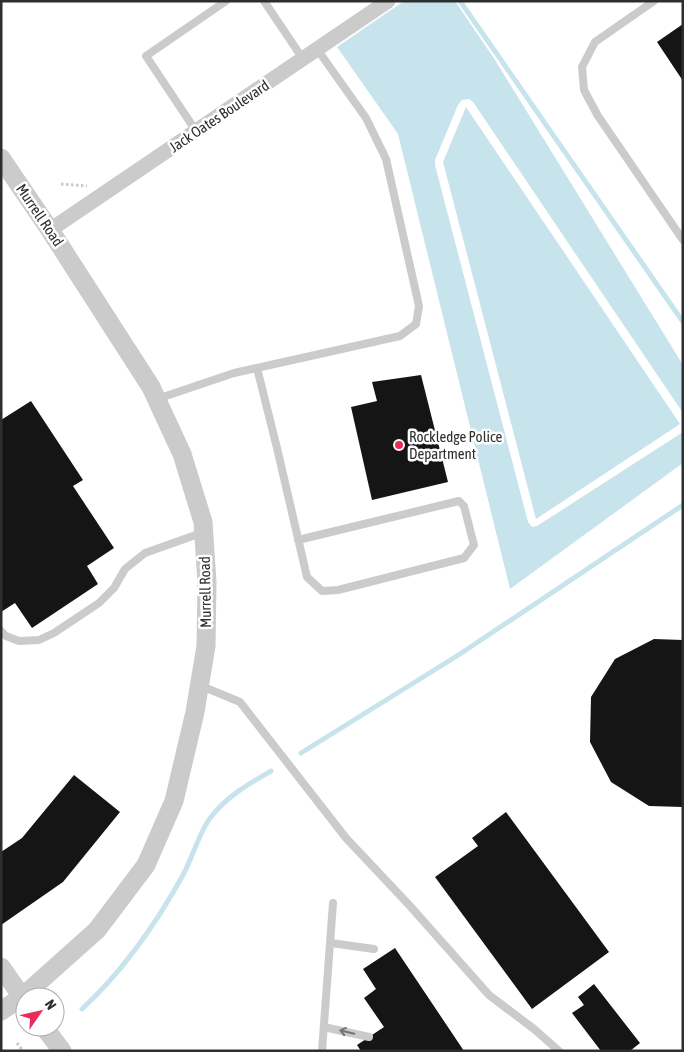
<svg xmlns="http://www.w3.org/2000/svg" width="684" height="1052" viewBox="0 0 684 1052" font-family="'Asap Condensed',sans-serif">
<rect width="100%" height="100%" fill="#fff"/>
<path fill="#c7e4ec" d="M404,1H455L495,60L683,365V413L473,102L469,99L462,100L458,105L435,160V165L528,522L532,527L537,526L683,432V463L510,589L398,134L337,47Z
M466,107L680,424L536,519L443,162Z"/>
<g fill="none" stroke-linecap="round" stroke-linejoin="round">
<path stroke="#c7e4ec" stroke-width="5" d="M460,1L683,322
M301,753L460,654L683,505
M82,1009C123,971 156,924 183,875C192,859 200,830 211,817C227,796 249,784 271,771"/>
</g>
<path fill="#151515" d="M683,24V81L657,42Z
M421,375L448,482L372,500L351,407L377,401L372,382Z
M31,401L83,480L73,486L114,548L87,566L98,584L32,628L15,603L1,612V420Z
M654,639L683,640V807L649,806L611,782L590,742L591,697L615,659Z
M74,775L120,812L63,882L1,925V852L22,838Z
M506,812L609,952L532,1009L435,877L478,846L472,838Z
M395,948L464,1051H361L357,1045L384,1027L364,998L376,989L363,969Z
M594,984L640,1043L630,1051H601L572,1013L584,1005L578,997Z"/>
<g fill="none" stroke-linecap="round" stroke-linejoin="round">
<path stroke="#cbcbcb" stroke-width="3" stroke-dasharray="2.5 2.5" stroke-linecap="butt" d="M61,184L87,186
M17,1043L23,1051"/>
<path stroke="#cbcbcb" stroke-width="8" d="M264,1L303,59
M654,1L595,42L582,67L584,90L598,116L683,240
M196,131L146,56L226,1
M257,368L277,448L307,577L322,591L338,590L464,558L474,545L464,506L459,501L298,540
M157,399L234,373L400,336L416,324L419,306L386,159L366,118L317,49
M1,631L6,636L19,641L39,640L54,633L99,603L114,588L125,569L145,553L204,532
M199,685L240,702L346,838L410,906L489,995L534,1029L559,1051
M331,943L374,949
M324,1027L369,1037
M322,1051L333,903"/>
<path stroke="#cbcbcb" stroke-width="15" d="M50,230L388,1"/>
<path stroke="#cbcbcb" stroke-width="19" d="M1,158L50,230L151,387L182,454L203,522L207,582L206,646L195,712L174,801L146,865L97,930L22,997L1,1011
M1,967L25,1001
M44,1027L62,1051"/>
</g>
<defs><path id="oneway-shaft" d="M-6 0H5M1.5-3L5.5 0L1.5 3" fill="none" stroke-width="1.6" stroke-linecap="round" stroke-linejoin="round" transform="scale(1.25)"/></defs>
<use stroke="#757575" href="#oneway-shaft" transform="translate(347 1032) rotate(-167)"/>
<circle fill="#ea2c5a" stroke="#fff" stroke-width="2" cx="399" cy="445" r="5"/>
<g text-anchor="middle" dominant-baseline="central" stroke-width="5" stroke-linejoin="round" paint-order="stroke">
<g font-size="15" fill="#2e2e2e" stroke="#fff">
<text transform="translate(219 116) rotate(-34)">Jack Oates Boulevard</text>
<text transform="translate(40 215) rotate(56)">Murrell Road</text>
<text transform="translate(205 592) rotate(-91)">Murrell Road</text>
</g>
<g font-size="15" fill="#2e2e2e" stroke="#fff" text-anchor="start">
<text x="409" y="436">Rockledge Police<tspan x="409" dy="17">Department</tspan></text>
</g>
</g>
<rect width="684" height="1052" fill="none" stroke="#2e2e2e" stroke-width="5"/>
<g transform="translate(40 1012) rotate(56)"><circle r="24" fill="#ffffff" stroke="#ababab"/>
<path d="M0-4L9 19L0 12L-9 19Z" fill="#ea2c5a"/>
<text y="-8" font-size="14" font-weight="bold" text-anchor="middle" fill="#2e2e2e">N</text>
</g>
</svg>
